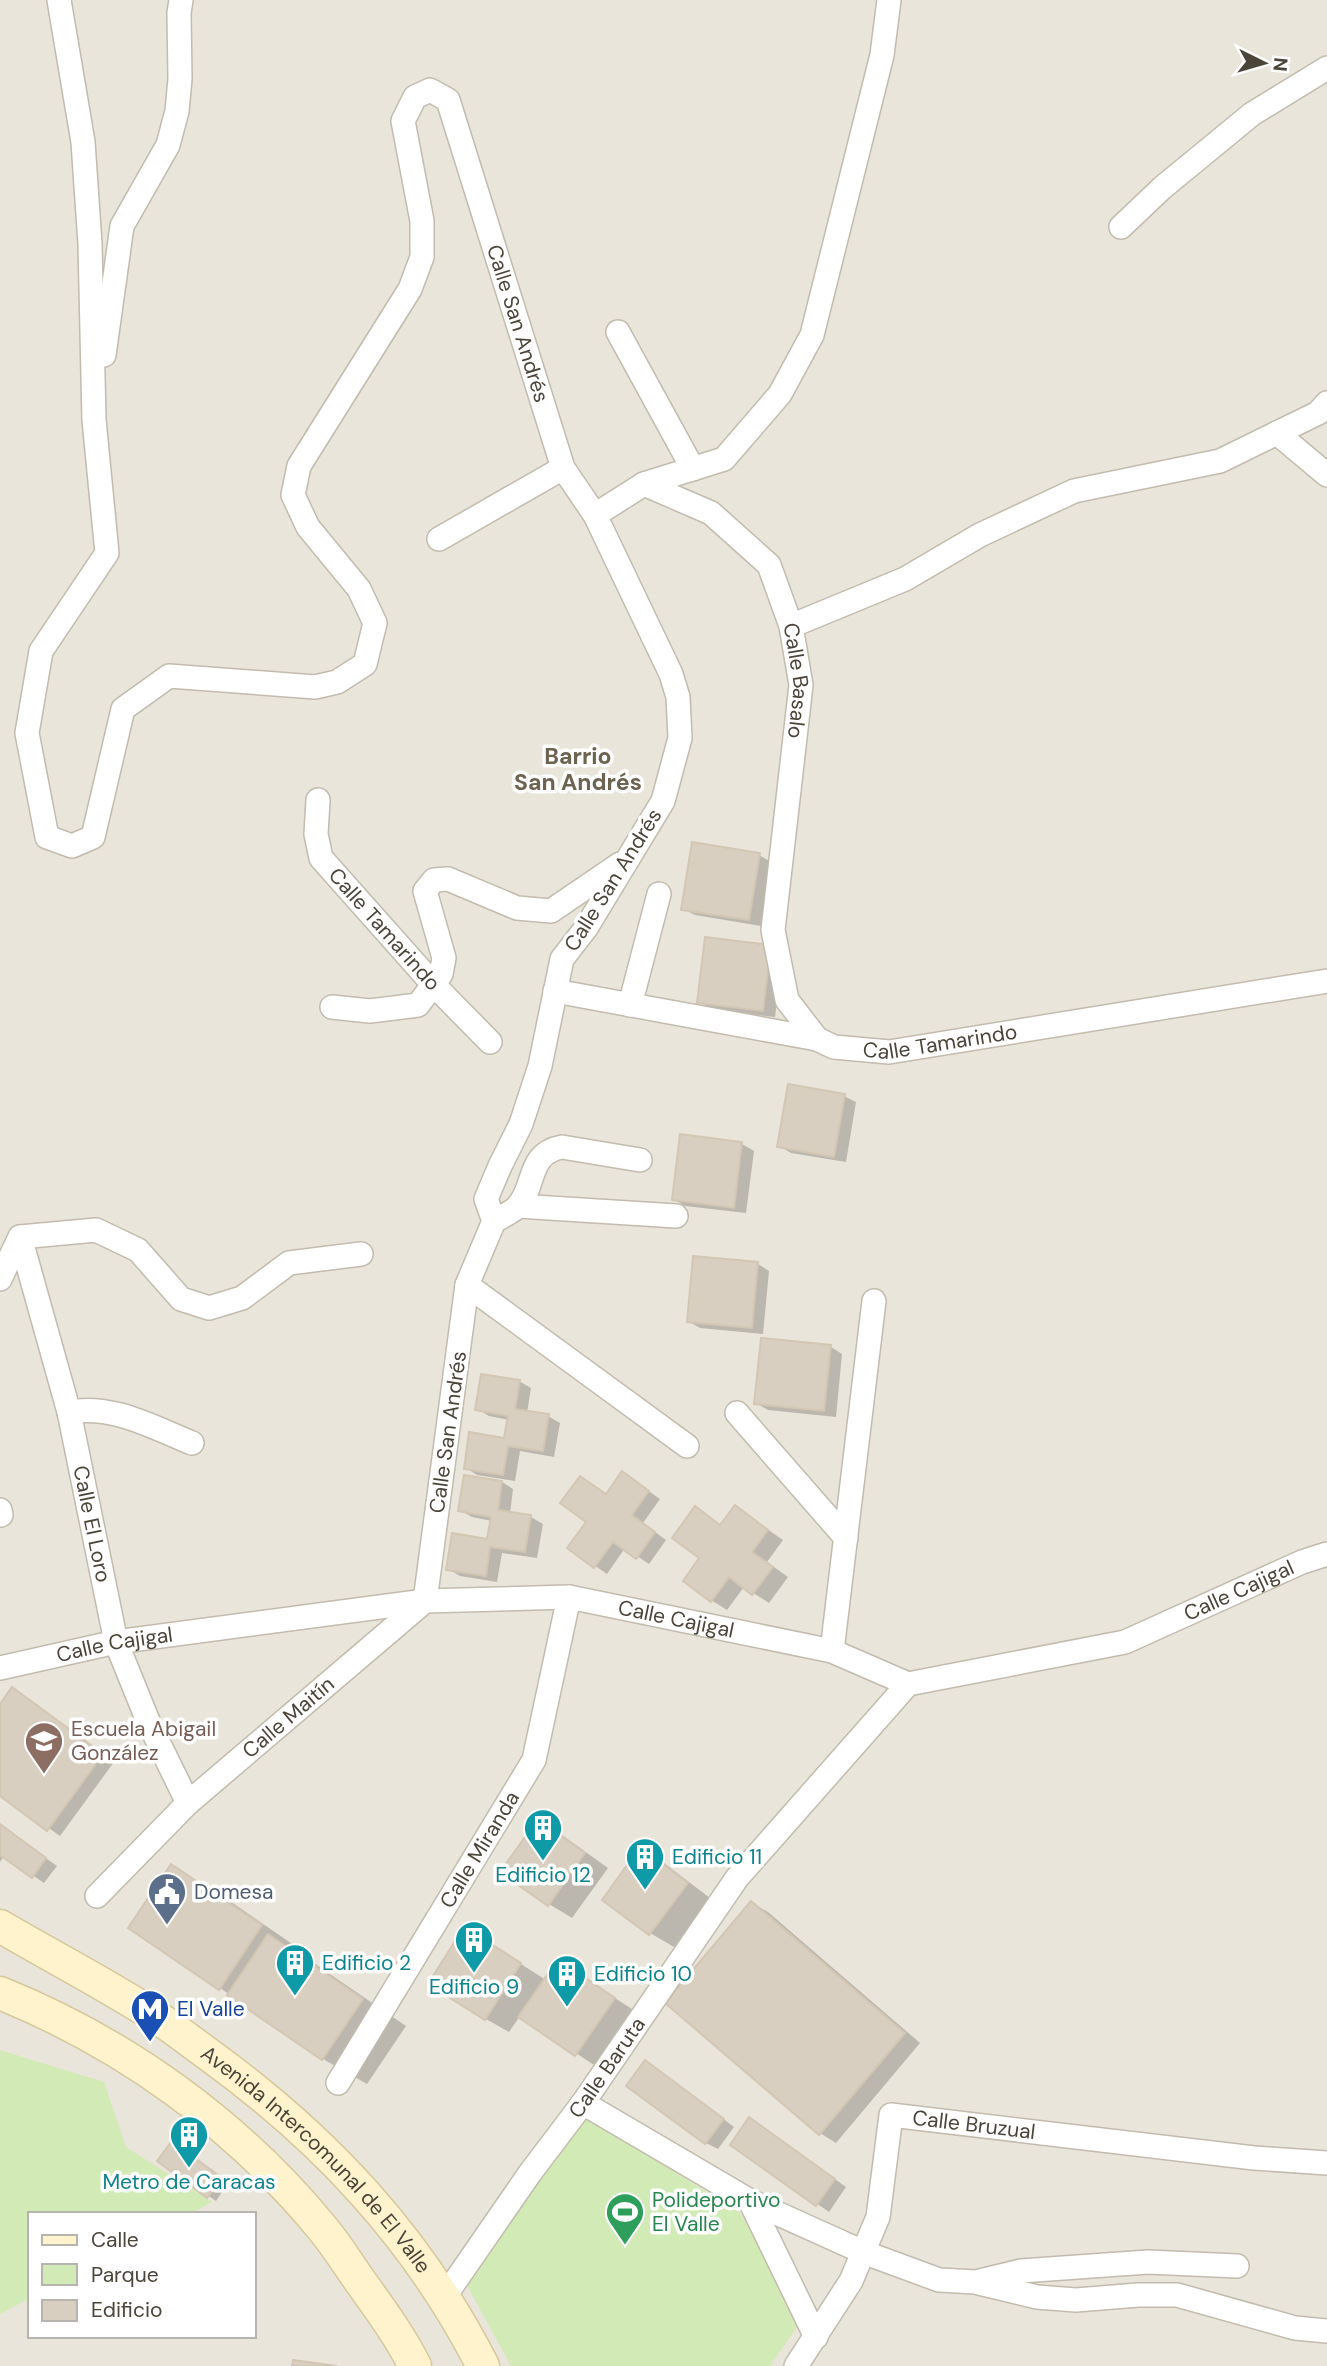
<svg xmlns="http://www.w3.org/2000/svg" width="1327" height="2366" viewBox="0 0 1327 2366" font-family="'DM Sans',sans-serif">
<rect width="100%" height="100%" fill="#f6f3ec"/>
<path fill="#eae5da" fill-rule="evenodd" d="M0,0H1327V2366H0ZM30,2214H254V2336H30Z"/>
<path fill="#d2eab5" d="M0,2050L104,2082L126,2147L212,2202L190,2214H30V2298L0,2314Z
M588,2117L740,2213L803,2318L770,2366H511L464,2280Z"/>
<path fill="#0003" d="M759,855L771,862L761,926L695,915L683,909Z
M783,953L775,1017L711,1009L699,1002Z
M844,1096L856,1102L846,1162L791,1153L779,1146Z
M742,1144L754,1151L746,1213L685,1206L673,1199Z
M758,1264L769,1271L763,1334L700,1328L688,1321Z
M831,1347L842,1354L836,1417L768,1410L756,1403Z
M519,1381L531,1388L527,1413L548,1416L560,1423L554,1457L520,1451L515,1481L477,1475L466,1468L506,1440L509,1420L489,1416L477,1409Z
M634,1481L660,1499L643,1523L666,1540L649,1564L625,1548L607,1574L569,1548L607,1495Z
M502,1482L513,1489L510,1514L531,1517L543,1524L537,1558L502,1553L497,1582L460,1576L448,1569L488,1541L492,1521L472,1517L460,1510Z
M735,1507L783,1540L767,1562L788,1577L769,1603L744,1587L727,1610L711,1600L702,1558L695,1509L722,1526Z
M24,1697L114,1762L60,1836L0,1794V1707Z
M538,1822L562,1835L608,1868L572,1918L549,1904Z
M0,1826L57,1866L44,1883L4,1856L0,1862Z
M640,1850L664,1863L710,1898L674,1947L650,1933Z
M171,1866L215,1891L304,1952L302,1955L406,2026L367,2084L323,2059L220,1988Z
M752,1903L768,1912L920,2043L836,2143L820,2133Z
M488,1943L546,1980L558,1961L638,2013L600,2069L520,2016L509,2032L486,2019Z
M657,2069L734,2127L718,2149L706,2143Z
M762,2127L846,2187L829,2212L732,2145Z
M179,2148L228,2183L216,2201L159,2161Z"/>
<path fill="#d8cfc1" stroke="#d3c7b4" stroke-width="2" d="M692,842L760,853L749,920L681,910Z
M705,937L771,945L763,1011L697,1003Z
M788,1084L845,1094L834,1157L777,1147Z
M680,1134L742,1142L734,1208L672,1200Z
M693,1256L758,1262L752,1328L687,1322Z
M761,1338L831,1345L824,1411L754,1404Z
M481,1374L520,1380L515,1409L549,1414L543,1451L508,1446L503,1475L464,1469L469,1432L504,1438L508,1416L475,1410Z
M622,1471L649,1491L632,1515L655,1532L636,1559L613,1542L594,1568L567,1548L586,1522L560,1503L580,1476L606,1494Z
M464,1475L502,1481L498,1510L531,1515L525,1552L490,1547L486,1576L446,1570L452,1533L487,1539L491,1517L458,1511Z
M735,1505L768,1530L752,1552L773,1567L752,1595L729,1577L711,1602L683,1581L699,1558L672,1538L695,1506L720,1525Z
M12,1687L103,1754L47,1831L0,1796V1704Z
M538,1819L585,1853L548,1906L500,1872Z
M0,1824L46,1858L32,1878L0,1855Z
M640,1847L688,1883L649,1935L602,1900Z
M171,1864L262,1925L219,1990L128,1928Z
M751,1901L905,2033L819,2135L665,2003Z
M464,1927L521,1963L485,2020L428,1984Z
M268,1934L363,1999L322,2060L227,1995Z
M558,1959L615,1998L575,2056L518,2017Z
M645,2060L724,2119L705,2144L626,2086Z
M749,2117L835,2179L816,2206L730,2145Z
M172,2141L222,2178L207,2198L157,2161Z
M293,2360L337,2366H292Z"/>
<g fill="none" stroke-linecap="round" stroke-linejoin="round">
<g stroke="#c2bbae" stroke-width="26">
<g id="minor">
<path id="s1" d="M59,0L83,142L90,244L94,420L107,553L41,651L27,733L47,837L72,846L93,837L123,709L169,676L315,687L337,682L365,664L375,623L359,589L308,527L293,495L299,466L410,289L422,257V221L403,121L415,97L430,90L448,100L563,468L595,515L671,674L678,697L680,738L663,801L586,928L562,959L540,1066L521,1124L500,1166L486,1199L494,1221L467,1285L425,1601"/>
<path d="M1121,227L1162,188L1252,114L1327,68"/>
<path d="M618,332L693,469"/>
<path d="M104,355L122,226L168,145L177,111L180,79L179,13L181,0"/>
<path d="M1277,433L1327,475"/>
<path d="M644,484L724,459L780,394L812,335L882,55L889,0"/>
<path id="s2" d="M595,515L644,484L711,513L769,565L791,626L801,685L773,930L787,1000L817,1039"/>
<path d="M439,539L563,468"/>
<path d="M791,626L905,579L980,535L1074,491L1220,461L1318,413L1327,403"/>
<path id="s3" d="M318,800L316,834L321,858L433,984L490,1042"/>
<path id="s4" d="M555,991L817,1039L834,1047L889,1052L1327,981"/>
<path d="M630,1005L659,894"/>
<path d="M332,1007L370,1011L418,1005L441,974L444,958L425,891L434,880L448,879L517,908L551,911L620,864"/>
<path d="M518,1206L676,1216"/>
<path d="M494,1221C501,1217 513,1212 518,1206C536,1186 527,1153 562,1147L640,1160"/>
<path id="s5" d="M20,1237L69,1412L116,1642L148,1721L188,1803"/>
<path d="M0,1279L20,1237L96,1230L138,1250L181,1299L209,1308L242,1298L289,1263L361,1254"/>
<path d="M467,1285L687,1446"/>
<path d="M69,1412C113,1404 152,1427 192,1443"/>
<path d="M737,1413L846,1538"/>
<path d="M0,1510L1,1515"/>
<path d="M832,1651L874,1301"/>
<path id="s6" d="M0,1668L116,1642L425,1601L569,1597L832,1651L908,1684L1125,1642L1302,1562L1327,1554"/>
<path id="s7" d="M97,1896L188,1803L425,1601"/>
<path id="s8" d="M338,2083L534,1760L569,1597"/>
<path d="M583,2103L750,2201L863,2252L939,2280L976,2282L1021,2271L1148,2262L1237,2266"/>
<path d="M750,2201L816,2337"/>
<path d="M979,2283L1037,2297L1076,2300L1138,2295H1177L1295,2328L1327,2331"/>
<path id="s9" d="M445,2296L530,2173L583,2103L737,1878L908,1684"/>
<path id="s10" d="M796,2366L851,2281L878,2217L891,2115L1254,2158L1327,2163"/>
</g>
</g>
<g stroke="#d6c79b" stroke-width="35">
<g id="secondary">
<path id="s11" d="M0,1926C51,1956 102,1982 152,2014C171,2026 190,2041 208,2054C325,2139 417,2237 483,2366"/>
<path d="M0,1993C124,2043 238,2125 323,2229C337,2246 348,2264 360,2281C380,2309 400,2336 415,2366"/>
</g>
</g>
<use href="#minor" stroke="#fff" stroke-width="23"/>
<use href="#secondary" stroke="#fff3cd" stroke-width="32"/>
</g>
<defs>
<g id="school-pin" transform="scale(2.0125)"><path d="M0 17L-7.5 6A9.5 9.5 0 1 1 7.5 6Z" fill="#8d6e63" stroke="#fff"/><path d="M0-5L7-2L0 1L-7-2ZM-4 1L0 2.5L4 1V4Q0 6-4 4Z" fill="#fff"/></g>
<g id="building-pin" transform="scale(2.0125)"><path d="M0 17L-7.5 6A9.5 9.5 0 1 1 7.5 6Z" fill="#0f9aa8" stroke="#fff"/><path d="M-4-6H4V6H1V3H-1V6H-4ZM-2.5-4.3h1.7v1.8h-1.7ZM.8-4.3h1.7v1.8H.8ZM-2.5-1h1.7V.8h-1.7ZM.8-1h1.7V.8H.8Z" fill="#fff"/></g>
<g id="civic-pin" transform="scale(2.0125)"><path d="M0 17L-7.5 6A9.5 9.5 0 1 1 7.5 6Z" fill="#5c6f8a" stroke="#fff"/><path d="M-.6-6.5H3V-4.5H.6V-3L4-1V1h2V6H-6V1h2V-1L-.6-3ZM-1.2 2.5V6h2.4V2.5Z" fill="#fff"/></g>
<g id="metro-pin" transform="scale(2.0125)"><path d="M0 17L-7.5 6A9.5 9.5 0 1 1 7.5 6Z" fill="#1a4fb4" stroke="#fff"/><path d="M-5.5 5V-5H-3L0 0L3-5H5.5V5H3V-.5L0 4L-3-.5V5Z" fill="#fff"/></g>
<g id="stadium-pin" transform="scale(2.0125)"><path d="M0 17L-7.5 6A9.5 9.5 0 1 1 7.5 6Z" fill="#2e9e5b" stroke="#fff"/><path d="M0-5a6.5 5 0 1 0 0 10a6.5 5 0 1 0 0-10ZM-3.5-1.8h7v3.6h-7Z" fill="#fff"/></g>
</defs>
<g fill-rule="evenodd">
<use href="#school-pin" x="44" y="1741"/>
<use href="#building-pin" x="543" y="1828"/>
<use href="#building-pin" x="645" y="1857"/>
<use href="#civic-pin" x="167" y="1892"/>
<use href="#building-pin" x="474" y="1940"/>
<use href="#building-pin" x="295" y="1963"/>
<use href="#building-pin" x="567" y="1974"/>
<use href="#metro-pin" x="150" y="2009"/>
<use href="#building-pin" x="189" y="2135"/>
<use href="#stadium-pin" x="625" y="2212"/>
</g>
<g text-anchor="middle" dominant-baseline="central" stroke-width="7" stroke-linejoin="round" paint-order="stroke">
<g font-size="21" fill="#4b4439" stroke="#fff">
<text stroke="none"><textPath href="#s1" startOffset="2207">Calle San Andrés</textPath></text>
<text stroke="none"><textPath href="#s2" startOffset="329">Calle Basalo</textPath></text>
<text transform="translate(613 880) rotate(-58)">Calle San Andrés</text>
<text stroke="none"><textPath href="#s3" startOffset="154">Calle Tamarindo</textPath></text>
<text stroke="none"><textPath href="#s4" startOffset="392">Calle Tamarindo</textPath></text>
<text transform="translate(448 1432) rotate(-82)">Calle San Andrés</text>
<text stroke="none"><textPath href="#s5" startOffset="296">Calle El Loro</textPath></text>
<text stroke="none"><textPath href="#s6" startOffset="1272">Calle Cajigal</textPath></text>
<text stroke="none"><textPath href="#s6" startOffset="684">Calle Cajigal</textPath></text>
<text stroke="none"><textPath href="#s6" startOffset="117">Calle Cajigal</textPath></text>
<text stroke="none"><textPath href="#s7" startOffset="262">Calle Maitín</textPath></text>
<text stroke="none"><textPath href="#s8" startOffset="273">Calle Miranda</textPath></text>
<text stroke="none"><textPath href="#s9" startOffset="280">Calle Baruta</textPath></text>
<text stroke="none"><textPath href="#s10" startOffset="357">Calle Bruzual</textPath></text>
<text stroke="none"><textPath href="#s11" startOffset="396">Avenida Intercomunal de El Valle</textPath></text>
</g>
<g font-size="21" fill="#785e54" stroke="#fff" text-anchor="start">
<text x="71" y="1729">Escuela Abigail<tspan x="71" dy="24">González</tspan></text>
</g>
<g font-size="21" fill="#0d838f" stroke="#fff" text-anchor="start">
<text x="672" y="1857">Edificio 11</text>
<text x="543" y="1875" text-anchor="middle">Edificio 12</text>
<text x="322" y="1963">Edificio 2</text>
<text x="594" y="1974">Edificio 10</text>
<text x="474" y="1987" text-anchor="middle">Edificio 9</text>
<text x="189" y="2182" text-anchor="middle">Metro de Caracas</text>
</g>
<g font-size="21" fill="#4e5e75" stroke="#fff" text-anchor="start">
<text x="194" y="1892">Domesa</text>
</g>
<g font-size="21" fill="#164399" stroke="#fff" text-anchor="start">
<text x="177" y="2009">El Valle</text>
</g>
<g font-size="21" fill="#27864d" stroke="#fff" text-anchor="start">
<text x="652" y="2200">Polideportivo<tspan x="652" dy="24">El Valle</tspan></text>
</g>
<g font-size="23" font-weight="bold" fill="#6e6250" stroke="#fff">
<text x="578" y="756">Barrio<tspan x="578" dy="26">San Andrés</tspan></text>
</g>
</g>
<rect x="28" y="2212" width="228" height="126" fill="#ffffff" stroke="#b7b4b0" stroke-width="2"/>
<rect x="42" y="2235" width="35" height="10" fill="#fff3cd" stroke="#b7b4b0" stroke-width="2"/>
<text x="91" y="2247" font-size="21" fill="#4b4439">Calle</text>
<rect x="42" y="2264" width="35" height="21" fill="#d2eab5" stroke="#b7b4b0" stroke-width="2"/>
<text x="91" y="2282" font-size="21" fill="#4b4439">Parque</text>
<rect x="42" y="2300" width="35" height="21" fill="#d8cfc1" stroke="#b7b4b0" stroke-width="2"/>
<text x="91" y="2317" font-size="21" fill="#4b4439">Edificio</text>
<g transform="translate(1264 63) rotate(95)" stroke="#ffffff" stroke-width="5" paint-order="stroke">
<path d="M0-5L12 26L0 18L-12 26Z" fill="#4b4439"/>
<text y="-10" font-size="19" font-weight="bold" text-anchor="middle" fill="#4b4439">N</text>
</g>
</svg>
